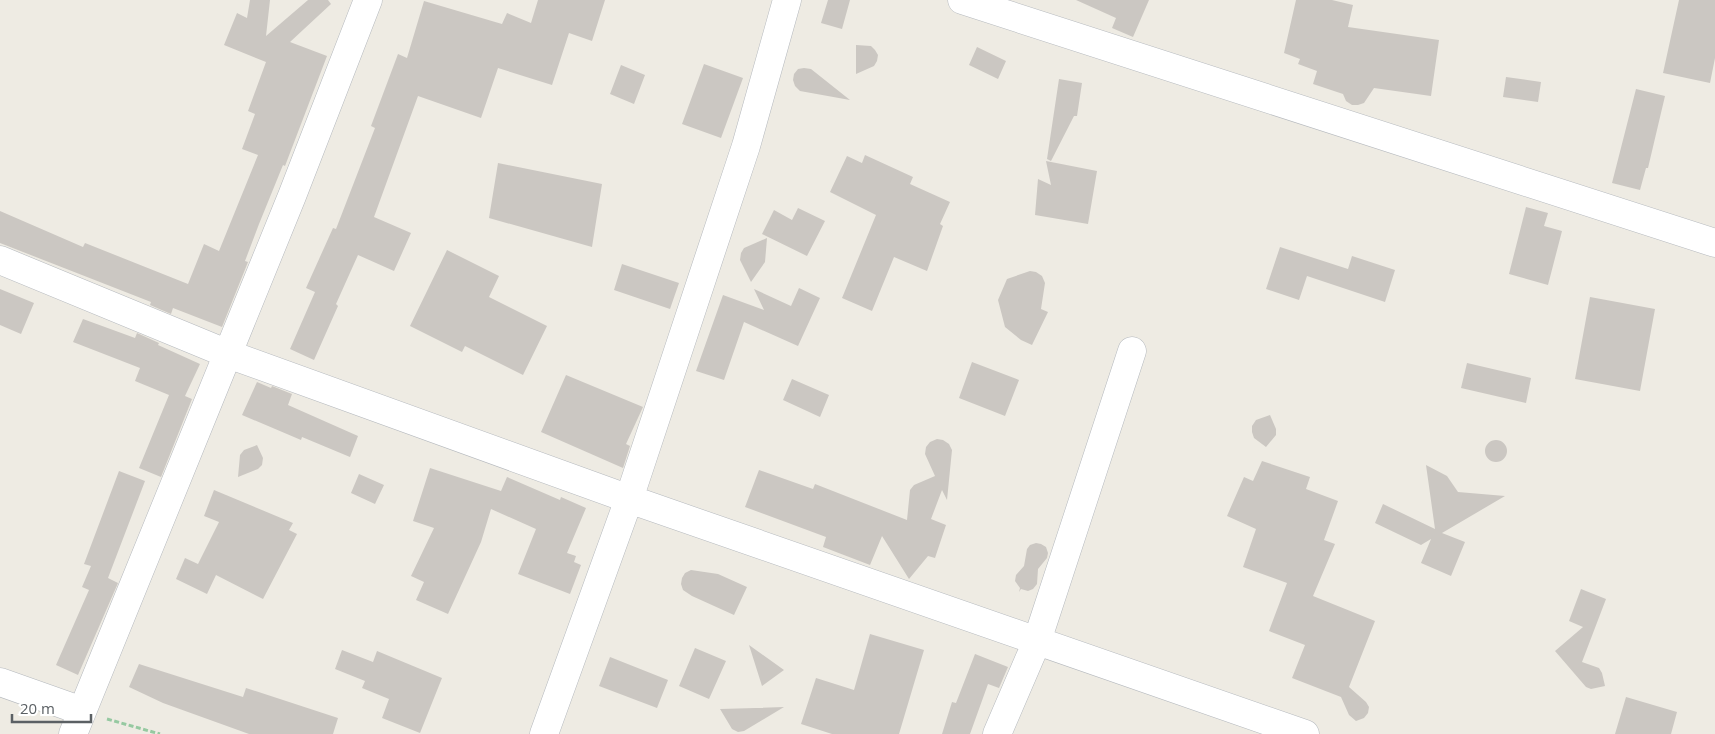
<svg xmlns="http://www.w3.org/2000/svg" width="1715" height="734" viewBox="0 0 1715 734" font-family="'Open Sans',sans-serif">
<rect width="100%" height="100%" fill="#eeebe3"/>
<path fill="#cbc7c2" d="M250,0H270L266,36L308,0H328L331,4L290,42L327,56L285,166L283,165L259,224L245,261L248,262L222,327L173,308L171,314L150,305L151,302L0,243V211L83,247L85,243L188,284L204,244L219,251L258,155L242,149L255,114L248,111L266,62L224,45L237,13L247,18Z
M538,0H605L592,41L569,33L552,85L498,68L481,118L418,96L374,217L411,233L394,271L358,255L336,304L338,306L314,360L290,349L315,292L306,288L333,228L336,229L375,128L371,126L398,54L407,58L424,1L502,24L507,13L531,23Z
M828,0H850L842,29L821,23Z
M1076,0H1149L1133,37L1112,28L1116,18Z
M1296,0H1332L1353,5L1348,27L1439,40L1431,96L1374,88L1364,103L1358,105H1352L1346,101L1343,94L1313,84L1317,71L1298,64L1300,59L1284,53Z
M1679,0H1715V58L1710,83L1663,73Z
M856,45L871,46L875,50L878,55L877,61L874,66L856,74Z
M977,47L1006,61L998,79L969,65Z
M704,64L743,78L721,138L682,124Z
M621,65L645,75L634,104L610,94Z
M804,68L811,69L850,100L800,91L795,86L793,80L794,74L798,69Z
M1506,77L1541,82L1538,102L1503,97Z
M1059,79L1082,83L1077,116H1074L1051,161L1047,159Z
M1636,89L1665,96L1648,168H1646L1640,190L1612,183Z
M865,155L913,177L910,184L950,202L940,224L943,226L927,271L894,257L872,311L842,298L876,215L830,192L847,156L862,163Z
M1046,161L1097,171L1088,224L1035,215L1038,179L1051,185Z
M498,163L602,184L592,247L489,218Z
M1526,207L1548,213L1544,226L1562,231L1548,285L1509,274Z
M798,208L825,221L807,256L762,234L774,210L792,220Z
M767,238L765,262L751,282L740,260L741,253L744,248Z
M1280,247L1348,269L1352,256L1395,270L1385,302L1307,276L1299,300L1266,289Z
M447,250L499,276L489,297L547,326L523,375L465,346L462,352L410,326Z
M622,264L679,283L670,309L614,290Z
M1030,271L1036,272L1042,276L1045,283L1041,309L1048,312L1032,345L1021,340L1005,327L998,300L1007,279Z
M799,288L820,298L798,346L744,322L724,380L696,371L723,295L764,310L754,289L791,306Z
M0,289L34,303L21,334L0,325Z
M1590,297L1655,309L1640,391L1575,379Z
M83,319L135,338L137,333L159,343L158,345L200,364L185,396L192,399L161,477L139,468L169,395L135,381L140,368L73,342Z
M972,362L1019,380L1005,416L959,398Z
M1467,363L1531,378L1526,403L1461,388Z
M566,375L643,407L626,444L630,446L623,468L541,432Z
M792,379L829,395L820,417L783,400Z
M257,382L271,388L272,386L292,394L288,405L358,436L350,457L302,437L301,440L242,415Z
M1270,415L1276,429V435L1266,447L1254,438L1252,432V426L1256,420Z
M937,439L943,440L949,444L952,450L947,500L942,490L931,519L946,525L935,558L928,556L909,579L882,536L870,565L823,547L826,537L745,507L759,470L813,489L815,484L907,520L910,490L914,485L935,476L925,454L926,447L930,442Z
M1485 451a11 11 0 1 1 22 0a11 11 0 1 1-22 0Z
M257,445L263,458L262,465L258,469L238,477L240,455L244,450Z
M1262,461L1310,477L1306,489L1338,501L1324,540L1335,544L1313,596L1375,621L1349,687L1366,702L1369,707L1368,713L1364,718L1356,721L1349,715L1341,697L1292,678L1305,645L1269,631L1287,583L1243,567L1256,529L1227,516L1244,477L1253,481Z
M1426,465L1447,476L1458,492L1505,496L1442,533L1465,542L1451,576L1421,563L1431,539L1421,545L1375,523L1383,504L1435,529Z
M430,468L501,491L507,477L560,500L561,497L586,508L567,553L576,556L574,562L581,565L570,594L518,574L536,529L491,509L481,542L448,614L416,600L424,582L411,576L434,528L413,521Z
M119,471L145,481L108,578L118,583L78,675L56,665L89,590L82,587L91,566L84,564Z
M359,474L384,485L375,504L351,493Z
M214,490L293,523L289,530L297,534L263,599L216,575L207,594L176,579L185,558L198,564L219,522L204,516Z
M1036,543L1041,544L1046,547L1048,553L1047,558L1038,569L1037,584L1033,589L1028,591L1021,589L1019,592L1020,588L1015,581L1016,575L1024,566L1027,549L1030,545Z
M691,570L718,574L747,587L734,615L692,596L683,590L681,584L682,578L685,573Z
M1581,589L1606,599L1582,662L1599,668L1602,673L1605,686L1591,689L1586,687L1555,651L1583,627L1569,621Z
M870,634L924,650L899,734H832L801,724L816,678L854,690Z
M749,645L784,670L762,686Z
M695,648L726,661L709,699L679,686Z
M342,650L373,662L377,651L442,678L420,733L382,718L389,699L362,688L365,681L335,669Z
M975,654L1008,667L999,688L988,684L970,734H942L952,702L956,703Z
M610,657L668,680L657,708L599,686Z
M139,664L243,697L246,688L338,718L333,734H249L163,703L129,687Z
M1626,697L1677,712L1671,734H1615Z
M784,707L744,731L738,732L732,729L720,709Z"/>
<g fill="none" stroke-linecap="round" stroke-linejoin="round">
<g stroke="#b5b9be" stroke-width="29">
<path id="street" d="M962,0L1715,243
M0,260L228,354L629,499L1305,734
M0,682L82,711
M73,734L292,196L368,0
M544,734L629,499L746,146L787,0
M997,734L1037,641L1132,351"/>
</g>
<path stroke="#96c9a1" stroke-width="3" stroke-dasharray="5 2.5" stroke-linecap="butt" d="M107,719L160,734"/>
<use href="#street" stroke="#fff" stroke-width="28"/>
</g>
<path d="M12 714v8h79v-8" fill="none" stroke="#5b6064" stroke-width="2.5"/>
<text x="20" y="714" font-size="15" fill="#5b6064" stroke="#ffffff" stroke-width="4" paint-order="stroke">20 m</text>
</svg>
